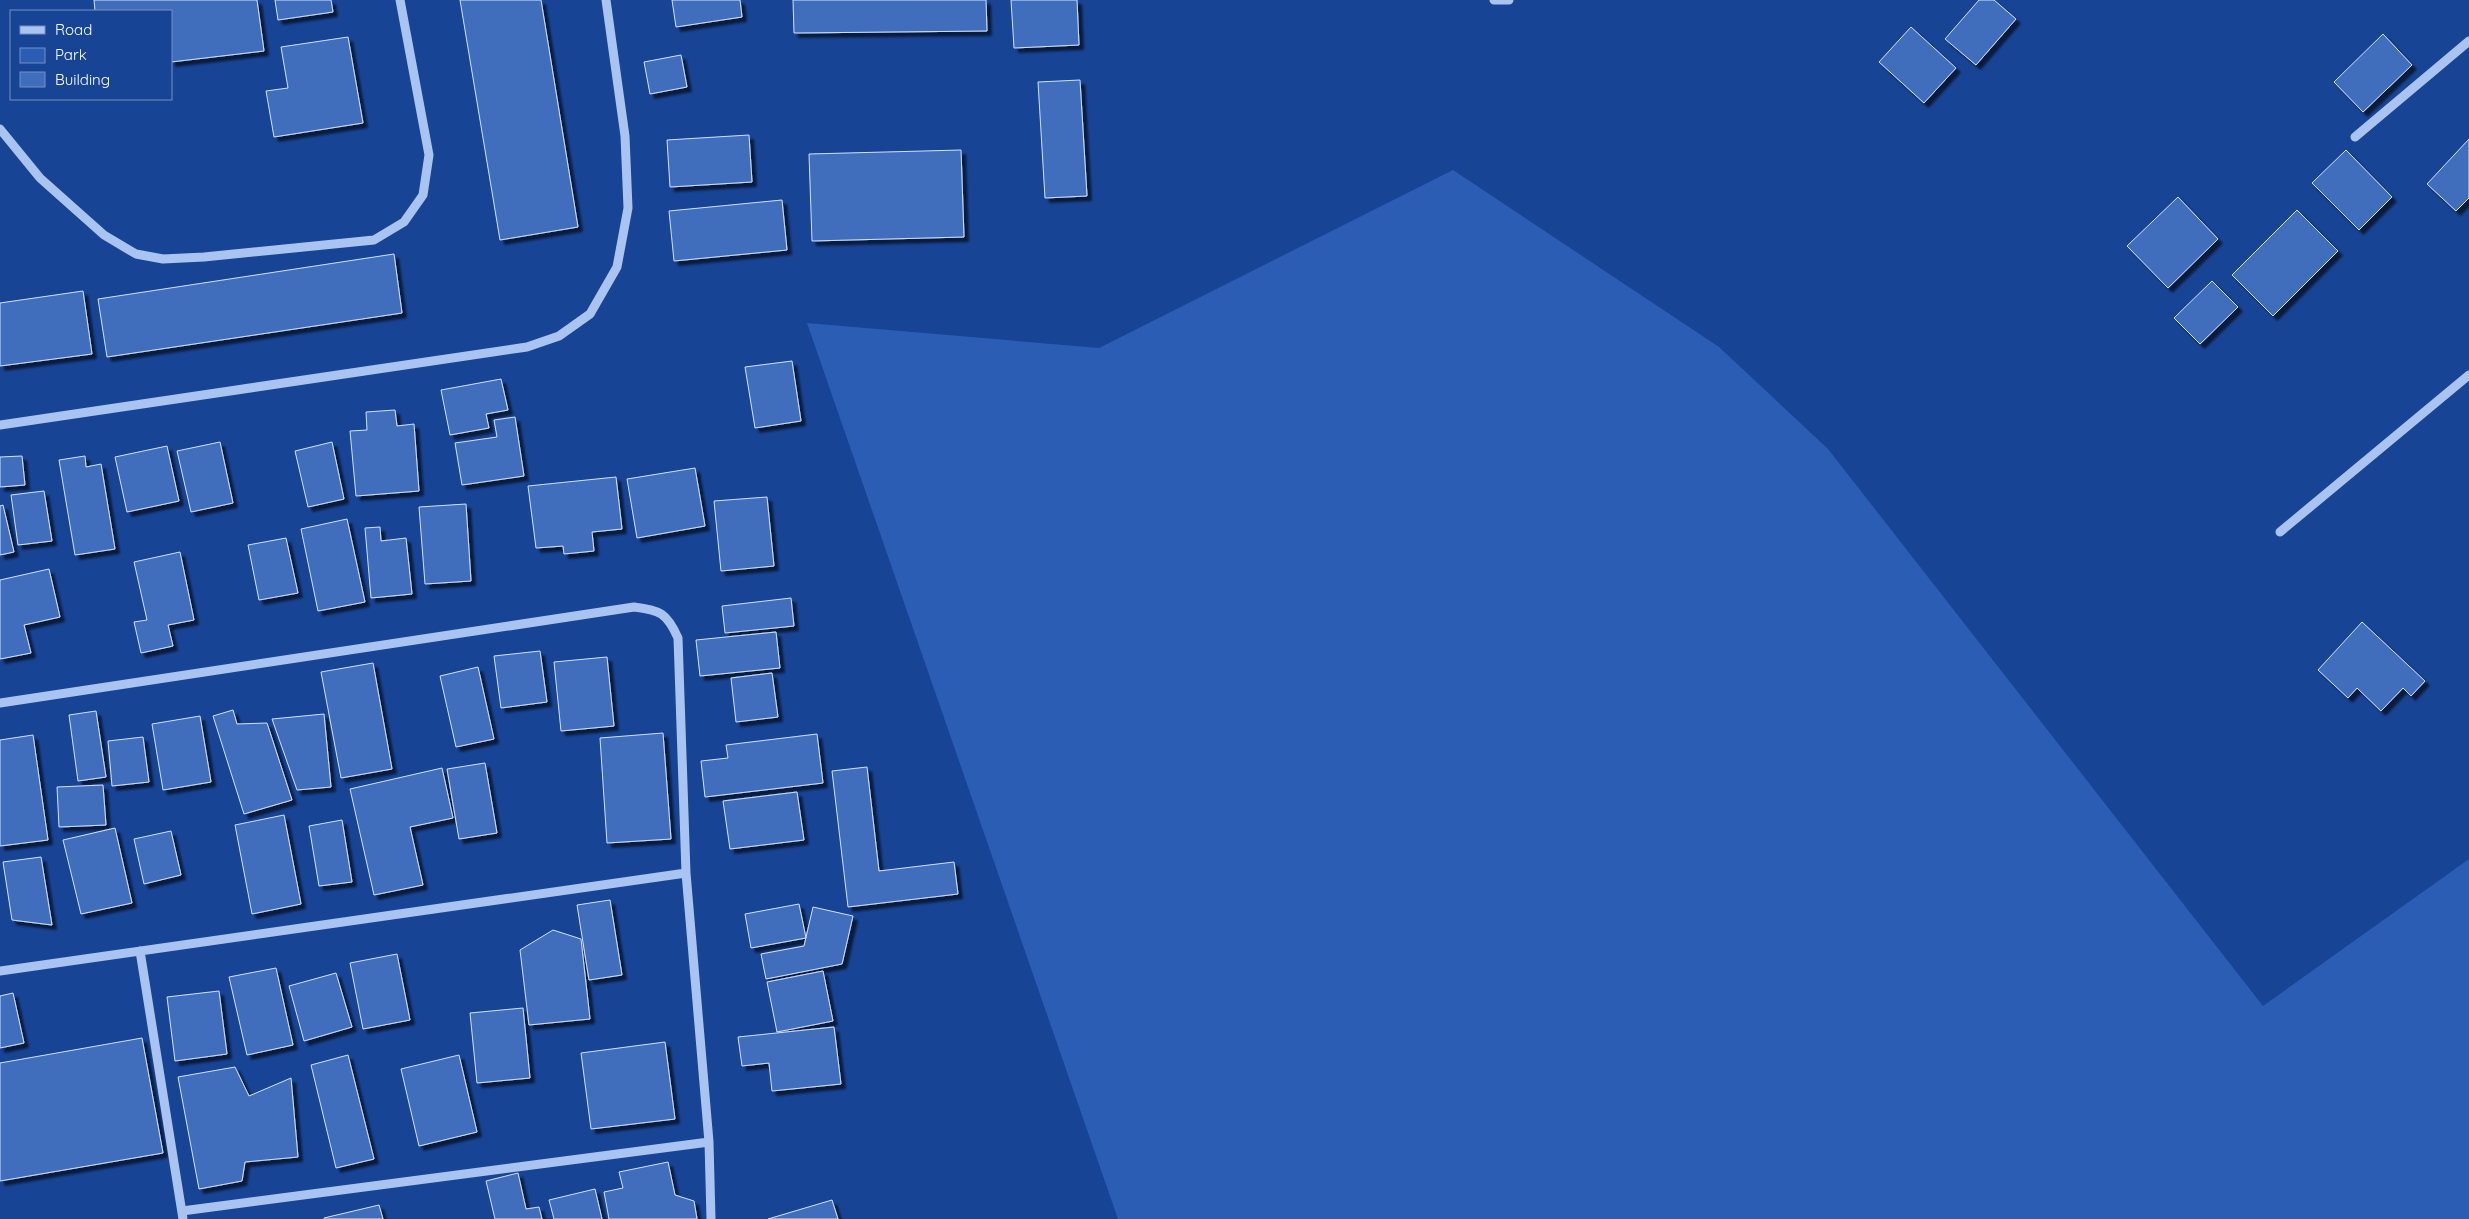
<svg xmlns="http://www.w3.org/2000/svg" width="2469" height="1219" viewBox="0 0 2469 1219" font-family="Quicksand,sans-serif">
<defs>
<filter id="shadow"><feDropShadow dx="4.5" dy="4.5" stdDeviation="1" flood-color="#0009"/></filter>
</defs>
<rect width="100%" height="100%" fill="#184496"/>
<path fill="#2b5db4" d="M1453,170L1719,347L1828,449L2263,1006L2469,859V1219H1118L807,323L1099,348Z"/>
<path fill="#406ebd" stroke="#d1e1fc" filter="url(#shadow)" d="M94,0H257L264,51L171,62V11H95Z
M275,0H331L333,12L278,20Z
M460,0H541L578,227L500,240Z
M672,0H740L742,17L676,27Z
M793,0H986L987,31L794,33Z
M1011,0H1077L1079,45L1014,48Z
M1979,0H1994L2016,19L1976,65L1945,39Z
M1911,27L1956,68L1924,103L1879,62Z
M2383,34L2412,65L2363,112L2334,82Z
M348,37L363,123L274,137L266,91L288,88L281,47Z
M681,55L687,87L650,94L644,62Z
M1080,80L1087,196L1045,198L1038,82Z
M749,135L752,182L670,187L667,140Z
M2469,139V198L2456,211L2427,184Z
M961,150L964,237L812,241L809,154Z
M2346,150L2392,197L2359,230L2312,183Z
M2178,197L2218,239L2168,288L2127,246Z
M782,200L787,250L674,261L669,211Z
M2297,210L2338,251L2273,316L2232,275Z
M394,254L402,313L107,357L98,299Z
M2212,281L2238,307L2200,344L2174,318Z
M83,291L92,354L0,366V303Z
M792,361L801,421L755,428L745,367Z
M501,379L508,410L486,414L489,428L450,435L441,390Z
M395,410L397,426L414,424L419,491L356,496L350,431L367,430L366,412Z
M515,417L524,476L462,485L455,443L497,437L494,420Z
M220,442L233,503L191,512L177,451Z
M332,442L344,499L308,507L295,451Z
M167,446L179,501L127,512L115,457Z
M22,456L25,485L0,487V457Z
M85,456L86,467L101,464L115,549L75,555L59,460Z
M695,468L705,526L637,538L627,479Z
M616,477L622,529L592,532L594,551L564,554L563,546L536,548L528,486Z
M44,491L52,541L18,545L11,495Z
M767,497L774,566L721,571L714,501Z
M466,504L471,581L425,584L419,507Z
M3,505L14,552L0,555V506Z
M347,519L365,602L318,611L301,529Z
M380,527L381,541L406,538L412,594L371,598L365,528Z
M286,538L298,593L259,600L248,545Z
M180,552L194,620L168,625L173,646L141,653L134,622L147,620L134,562Z
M49,569L60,617L24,625L31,653L0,659V580Z
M791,598L794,626L725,633L722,606Z
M2362,622L2425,681L2411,696L2403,688L2381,711L2357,688L2348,698L2318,670Z
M776,632L780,668L700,676L696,640Z
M540,651L547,702L501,708L494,656Z
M607,657L614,726L561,731L554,662Z
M373,663L392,769L341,778L321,672Z
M478,667L494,739L456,747L440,676Z
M772,673L778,717L736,722L731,678Z
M233,710L237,724L267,723L292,800L244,814L213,716Z
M96,711L106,777L78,781L69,715Z
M324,714L331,787L297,790L272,719Z
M200,716L211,782L163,790L152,724Z
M663,733L671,839L607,843L600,738Z
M817,734L823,783L705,797L701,761L728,758L726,745Z
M33,735L48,840L0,846V740Z
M143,737L149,782L112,786L108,741Z
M485,763L497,833L459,839L447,769Z
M867,767L879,871L954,862L958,894L848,907L832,771Z
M442,768L453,818L410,827L423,885L374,895L350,789Z
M103,785L106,825L59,827L57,787Z
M797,792L804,840L730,849L723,801Z
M284,815L301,904L252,914L235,825Z
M342,820L352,882L319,886L309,826Z
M115,828L132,903L81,914L63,840Z
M171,831L181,875L144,884L134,839Z
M41,857L52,925L12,920L3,862Z
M610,900L622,975L589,980L577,905Z
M799,904L806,938L751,948L745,914Z
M813,907L853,916L842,964L766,979L761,954L804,946Z
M553,930L581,939L590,1019L529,1025L520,950Z
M397,954L410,1020L363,1029L350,963Z
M276,968L293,1045L247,1055L229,977Z
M823,971L833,1021L777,1032L767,982Z
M336,973L352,1027L304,1041L289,986Z
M219,991L227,1054L175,1061L167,997Z
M13,993L24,1043L0,1048V996Z
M523,1008L530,1078L477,1083L470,1013Z
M834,1027L841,1084L772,1091L769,1063L742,1066L738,1037Z
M142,1038L163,1153L0,1181V1063Z
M665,1042L675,1119L591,1129L581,1053Z
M348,1055L374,1159L336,1168L311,1065Z
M459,1055L477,1132L419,1146L401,1069Z
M235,1067L249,1096L291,1078L298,1157L245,1162L242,1181L199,1189L178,1077Z
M668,1162L675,1195L694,1201L697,1219H609L604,1192L623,1188L619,1172Z
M518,1173L526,1209L539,1207L542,1219H495L486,1181Z
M595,1189L602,1219H554L549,1200Z
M832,1200L838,1219H768Z
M379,1205L383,1219H324V1218Z"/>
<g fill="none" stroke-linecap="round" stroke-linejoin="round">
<path stroke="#aac4f1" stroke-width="9" d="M1494,0H1509
M0,129L40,178L104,235L136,254L163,259L204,257L374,240L404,222L423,195L429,155L400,0
M2355,137L2469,41
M0,425L527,347L559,336L590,314L617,267L628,208L625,136L606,0
M2280,532L2469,375
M0,703L634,607C660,610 667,613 678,638L686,873L709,1142L711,1219
M140,951L183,1219
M0,971L686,873
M182,1211L709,1142"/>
</g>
<rect x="10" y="10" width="162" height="90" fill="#184496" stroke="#748fc0"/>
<rect x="20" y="26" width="25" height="8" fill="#aac4f1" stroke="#748fc0"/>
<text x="55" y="35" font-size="15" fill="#ffffff">Road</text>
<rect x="20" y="48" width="25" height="15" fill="#2b5db4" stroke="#748fc0"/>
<text x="55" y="60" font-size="15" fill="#ffffff">Park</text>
<rect x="20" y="72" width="25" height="15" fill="#406ebd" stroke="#748fc0"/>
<text x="55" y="85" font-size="15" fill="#ffffff">Building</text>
</svg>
